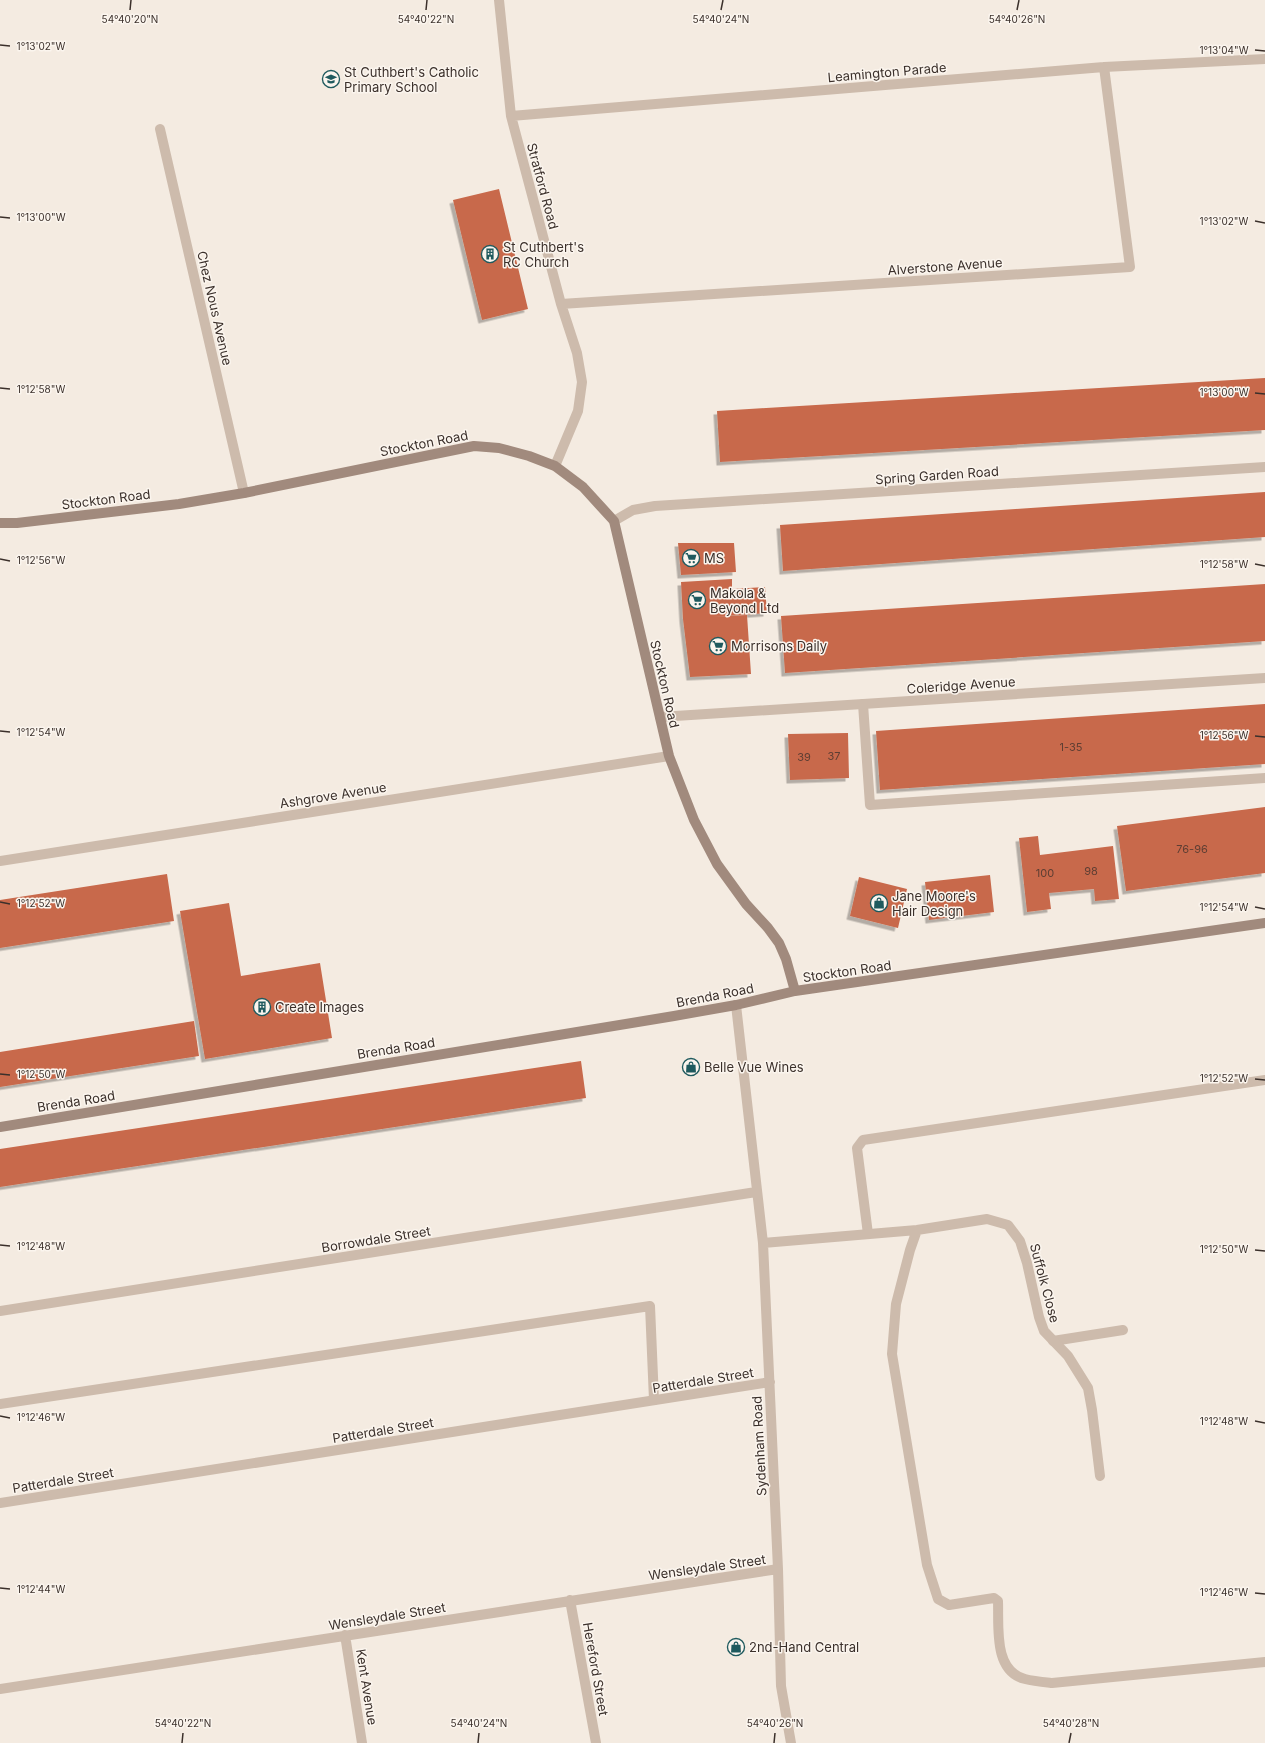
<svg xmlns="http://www.w3.org/2000/svg" width="1265" height="1743" viewBox="0 0 1265 1743" font-family="Inter,sans-serif">
<defs>
<filter id="shadow"><feDropShadow dx="-3.5" dy="3.5" stdDeviation="0" flood-color="#0004"/></filter>
</defs>
<rect width="100%" height="100%" fill="#f4ebe1"/>
<path fill="#c8694b" filter="url(#shadow)" d="M499,189L528,309L482,320L453,200Z
M1265,378V430L720,462L717,411Z
M1265,492V537L783,571L780,525Z
M678,543H734L736,572L681,575Z
M732,579V589L765,587L767,613L712,617L747,615L751,674L690,677L683,619L681,582Z
M1265,584V641L785,673L781,616Z
M1265,704V764L880,790L876,731Z
M848,733L849,778L790,780L788,734Z
M1265,807V873L1126,891L1117,826Z
M1038,836L1040,855L1113,846L1119,899L1095,901L1094,889L1049,893L1051,909L1027,912L1019,838Z
M167,874L174,921L0,948V900Z
M990,875L994,912L929,920L925,882Z
M859,877L907,889L898,928L850,916Z
M229,903L241,976L320,963L332,1038L205,1059L180,911Z
M194,1021L199,1056L0,1087V1052Z
M581,1061L586,1098L0,1187V1149Z"/>
<g fill="none" stroke-linecap="round" stroke-linejoin="round">
<path stroke="#cdbbac" stroke-width="10" d="M160,129L244,493
M863,704L870,805L1265,778
M868,1234L857,1148L863,1140L1265,1080
M1053,1341L1123,1330
M0,1404L650,1306L654,1400"/>
<path stroke="#cdbbac" stroke-width="10" d="M499,0L511,116L561,304L577,353L582,382L578,411L555,466
M511,116L1104,67L1265,59
M561,304L1130,267L1104,67
M614,521L633,510L655,506L1265,467
M660,717L1265,678
M0,861L669,756
M736,1005L763,1243L778,1569L781,1686L791,1743
M917,1230L910,1250L896,1304L892,1354L927,1565L938,1599L949,1605L994,1598L998,1601C999,1626 993,1671 1025,1679C1033,1681 1043,1682 1052,1683L1265,1662
M763,1243L917,1230L987,1219L1008,1225L1020,1241L1027,1263L1039,1317L1044,1331L1068,1356L1088,1388L1092,1410L1100,1476
M0,1311L756,1192
M0,1503L770,1382
M570,1600L596,1743
M345,1635L362,1743
M0,1689L778,1569"/>
<path stroke="#a18a7d" stroke-width="10" d="M0,523H17L179,504L244,493L474,446L499,448L529,456L555,466L583,487L614,521L669,756L694,820L717,864L746,904L768,928L779,943L786,959L795,991
M0,1127L674,1016L736,1005L795,991L1265,923"/>
</g>
<path fill="none" stroke="#3b302b" stroke-width="1.5" d="M130,10L131,0M426,10L427,0M721,10L723,0M1017,10L1019,0M0,45L10,46M1255,50L1265,51M0,217L10,218M1255,221L1265,223M0,388L10,389M1255,393L1265,394M0,559L10,561M1255,564L1265,566M0,731L10,732M1255,736L1265,737M0,902L10,904M1255,907L1265,909M0,1074L10,1075M1255,1079L1265,1080M0,1245L10,1246M1255,1250L1265,1251M0,1416L10,1418M1255,1421L1265,1423M0,1588L10,1589M1255,1593L1265,1594M182,1743L183,1733M478,1743L479,1733M774,1743L775,1733M1069,1743L1071,1733"/>
<defs>
<g id="school-ring" transform="scale(0.9)"><circle r="9.5" fill="#fbf5ee" stroke="#1f5a5e" stroke-width="1.5"/><path d="M0-5L7-2L0 1L-7-2ZM-4 1L0 2.5L4 1V4Q0 6-4 4Z" fill="#1f5a5e"/></g>
<g id="building-ring" transform="scale(0.9)"><circle r="9.5" fill="#fbf5ee" stroke="#1f5a5e" stroke-width="1.5"/><path d="M-4-6H4V6H1V3H-1V6H-4ZM-2.5-4.3h1.7v1.8h-1.7ZM.8-4.3h1.7v1.8H.8ZM-2.5-1h1.7V.8h-1.7ZM.8-1h1.7V.8H.8Z" fill="#1f5a5e"/></g>
<g id="supermarket-ring" transform="scale(0.9)"><circle r="9.5" fill="#fbf5ee" stroke="#1f5a5e" stroke-width="1.5"/><path d="M-6-5.5h2.5l.6 2H6L4.5 2H-2.5L-4.4-4H-6ZM-1.5 3.2a1.3 1.3 0 1 0 .1 0ZM3 3.2a1.3 1.3 0 1 0 .1 0Z" fill="#1f5a5e"/></g>
<g id="shop-ring" transform="scale(0.9)"><circle r="9.5" fill="#fbf5ee" stroke="#1f5a5e" stroke-width="1.5"/><path d="M-5-2.5h2.3a2.7 3.5 0 0 1 5.4 0H5L5.5 6h-11ZM-1.5-2.5h3a1.5 2.3 0 0 0-3 0Z" fill="#1f5a5e"/></g>
</defs>
<g fill-rule="evenodd">
<use href="#school-ring" x="331" y="79"/>
<use href="#building-ring" x="490" y="254"/>
<use href="#supermarket-ring" x="691" y="558"/>
<use href="#supermarket-ring" x="697" y="600"/>
<use href="#supermarket-ring" x="718" y="646"/>
<use href="#shop-ring" x="879" y="903"/>
<use href="#building-ring" x="262" y="1007"/>
<use href="#shop-ring" x="691" y="1067"/>
<use href="#shop-ring" x="736" y="1647"/>
</g>
<g text-anchor="middle" dominant-baseline="central" stroke-width="3" stroke-linejoin="round" paint-order="stroke">
<g font-size="11" fill="#5e3e33">
<text x="1071" y="747">1-35</text>
<text x="834" y="756">37</text>
<text x="804" y="757">39</text>
<text x="1192" y="849">76-96</text>
<text x="1091" y="871">98</text>
<text x="1045" y="873">100</text>
</g>
<g font-size="13" fill="#3b302b" stroke="#fbf5ee" text-anchor="start">
<text x="344" y="72">St Cuthbert's Catholic<tspan x="344" dy="15">Primary School</tspan></text>
<text x="503" y="247">St Cuthbert's<tspan x="503" dy="15">RC Church</tspan></text>
<text x="704" y="558">MS</text>
<text x="710" y="593">Makola &amp;<tspan x="710" dy="15">Beyond Ltd</tspan></text>
<text x="731" y="646">Morrisons Daily</text>
<text x="892" y="896">Jane Moore's<tspan x="892" dy="15">Hair Design</tspan></text>
<text x="275" y="1007">Create Images</text>
<text x="704" y="1067">Belle Vue Wines</text>
<text x="749" y="1647">2nd-Hand Central</text>
</g>
<g font-size="13" fill="#3b302b" stroke="#fbf5ee">
<text transform="translate(887 72) rotate(-5)">Leamington Parade</text>
<text transform="translate(543 186) rotate(75)">Stratford Road</text>
<text transform="translate(945 266) rotate(-4)">Alverstone Avenue</text>
<text transform="translate(215 308) rotate(77)">Chez Nous Avenue</text>
<text transform="translate(424 443) rotate(-11)">Stockton Road</text>
<text transform="translate(937 475) rotate(-4)">Spring Garden Road</text>
<text transform="translate(106 499) rotate(-7)">Stockton Road</text>
<text transform="translate(665 684) rotate(77)">Stockton Road</text>
<text transform="translate(961 685) rotate(-4)">Coleridge Avenue</text>
<text transform="translate(333 795) rotate(-9)">Ashgrove Avenue</text>
<text transform="translate(847 971) rotate(-8)">Stockton Road</text>
<text transform="translate(715 995) rotate(-11)">Brenda Road</text>
<text transform="translate(396 1048) rotate(-9)">Brenda Road</text>
<text transform="translate(76 1101) rotate(-9)">Brenda Road</text>
<text transform="translate(376 1239) rotate(-9)">Borrowdale Street</text>
<text transform="translate(1045 1283) rotate(75)">Suffolk Close</text>
<text transform="translate(703 1380) rotate(-9)">Patterdale Street</text>
<text transform="translate(383 1430) rotate(-9)">Patterdale Street</text>
<text transform="translate(759 1446) rotate(-93)">Sydenham Road</text>
<text transform="translate(63 1480) rotate(-9)">Patterdale Street</text>
<text transform="translate(707 1567) rotate(-8)">Wensleydale Street</text>
<text transform="translate(387 1616) rotate(-9)">Wensleydale Street</text>
<text transform="translate(596 1669) rotate(80)">Hereford Street</text>
<text transform="translate(367 1687) rotate(81)">Kent Avenue</text>
</g>
</g>
<g font-size="10" text-anchor="middle" fill="#3b302b" stroke="#fbf5ee" stroke-width="3" stroke-linejoin="round" paint-order="stroke">
<text x="130" y="23">54°40'20"N</text>
<text x="426" y="23">54°40'22"N</text>
<text x="721" y="23">54°40'24"N</text>
<text x="1017" y="23">54°40'26"N</text>
<text x="41" y="50">1°13'02"W</text>
<text x="1224" y="54">1°13'04"W</text>
<text x="41" y="221">1°13'00"W</text>
<text x="1224" y="225">1°13'02"W</text>
<text x="41" y="393">1°12'58"W</text>
<text x="1224" y="396">1°13'00"W</text>
<text x="41" y="564">1°12'56"W</text>
<text x="1224" y="568">1°12'58"W</text>
<text x="41" y="736">1°12'54"W</text>
<text x="1224" y="739">1°12'56"W</text>
<text x="41" y="907">1°12'52"W</text>
<text x="1224" y="911">1°12'54"W</text>
<text x="41" y="1078">1°12'50"W</text>
<text x="1224" y="1082">1°12'52"W</text>
<text x="41" y="1250">1°12'48"W</text>
<text x="1224" y="1253">1°12'50"W</text>
<text x="41" y="1421">1°12'46"W</text>
<text x="1224" y="1425">1°12'48"W</text>
<text x="41" y="1593">1°12'44"W</text>
<text x="1224" y="1596">1°12'46"W</text>
<text x="183" y="1727">54°40'22"N</text>
<text x="479" y="1727">54°40'24"N</text>
<text x="775" y="1727">54°40'26"N</text>
<text x="1071" y="1727">54°40'28"N</text>
</g>
</svg>
